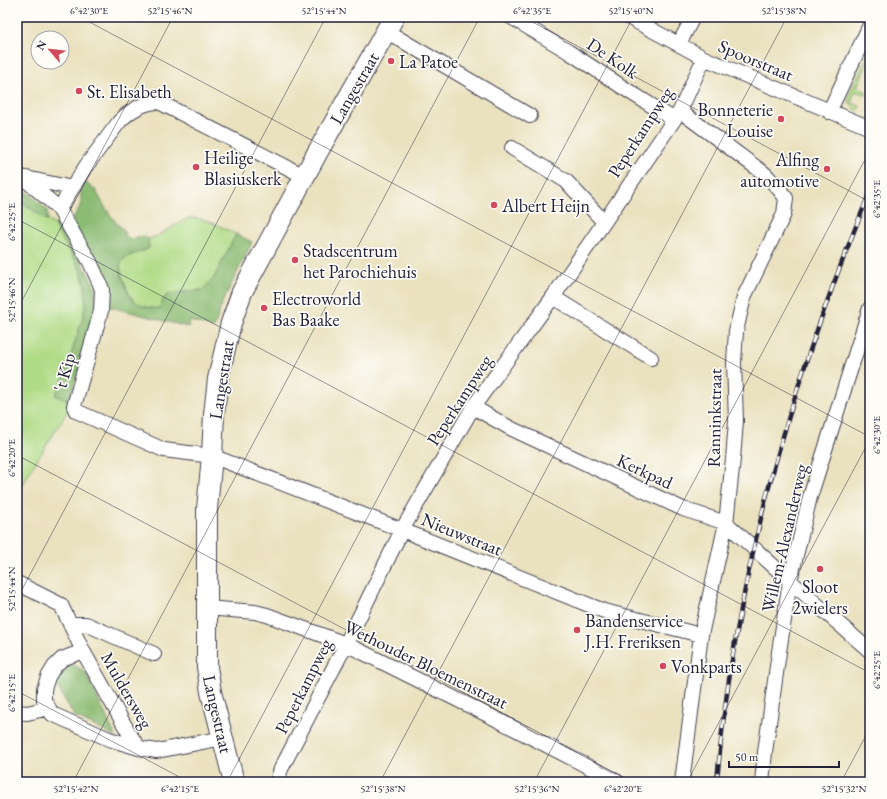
<svg xmlns="http://www.w3.org/2000/svg" width="887" height="799" viewBox="0 0 887 799" font-family="'EB Garamond',serif">
<rect width="100%" height="100%" fill="#fdfcf7"/>
<filter id="ink" filterUnits="userSpaceOnUse"><feTurbulence type="fractalNoise" baseFrequency=".025" numOctaves="2"/><feDisplacementMap in="SourceGraphic" scale="8" xChannelSelector="R" yChannelSelector="G"/><feConvolveMatrix kernelMatrix="1 2 1 2 8 2 1 2 1" color-interpolation-filters="sRGB"/></filter>
<filter id="wash" filterUnits="userSpaceOnUse"><feTurbulence type="fractalNoise" baseFrequency=".012" numOctaves="4" result="noise"/><feDisplacementMap in="SourceGraphic" scale="16" xChannelSelector="R" yChannelSelector="G"/><feGaussianBlur stdDeviation="0.9" result="paint"/><feColorMatrix in="noise" values="0 0 0 0 0 0 0 0 0 0 0 0 0 0 0 0 0 1.4 0 .05"/><feComposite in="paint" operator="in"/></filter>
<g filter="url(#wash)">
<rect width="100%" height="100%" fill="#eae1be"/>
<path fill="#b0db86" stroke="#697e60" d="M867,57L870,59V63L868,62L857,87L867,92L865,95L856,91L852,98V103L860,106L858,111C852,108 849,103 848,97Z
M17,199L55,225L80,269L85,285L86,302L83,317L63,380L55,395L70,401L66,414L32,468L17,496Z
M188,218C205,217 221,227 236,234L214,278L202,290L168,294L163,300L161,308C151,310 135,305 130,296C127,291 126,286 124,281C122,276 119,268 121,263C124,255 141,253 149,248L148,239L157,236Z"/>
<path fill="#8cbb73" stroke="#576e57" d="M84,182L95,189L106,209L117,224L124,230C125,236 126,238 131,240C138,236 141,235 148,239L149,248C141,253 124,255 121,262C119,268 122,276 124,281C126,286 127,291 130,296C135,305 151,310 161,308L163,300L168,294L202,290L214,278L236,234L252,242L223,301L214,328L190,321L188,327L107,306L72,220L81,205V188Z
M17,186L32,196L47,210L48,221L17,199Z
M61,222L95,287L97,303L70,401L55,395L63,380L83,317L86,302L85,285L80,269L55,227V225L57,223Z
M65,664C73,664 78,667 85,672L116,737L74,716L55,682L54,677Z"/>
</g>
<g filter="url(#ink)">
<g fill="none" stroke-linecap="round" stroke-linejoin="round">
<g stroke="#403f4f" stroke-width="16">
<path id="street" d="M511,17L569,52L630,92L673,119
M628,17L704,58L870,128
M386,31L530,116
M679,44L693,17
M680,111L765,174L778,188L786,198L784,214L744,297L736,331L734,362L736,421L733,459L726,523L701,635L682,782
M829,112L870,25
M512,148L566,181L604,222
M17,175L22,177L55,205L59,209L90,262L100,284L102,290L101,311L74,406L76,411L164,450L212,456L402,530L604,611L701,635
M26,178L72,188
M59,209L86,166L119,122C129,111 144,102 159,102L304,176
M553,297L651,358
M473,407L510,428L683,509L726,523L790,581L870,651
M17,583L61,605L83,651L130,735L139,748
M207,608L255,612L267,615L346,644L494,718L618,782
M70,624H86L154,654
M83,651L62,659L54,667L48,677L44,689V700L52,714L109,739L139,748L157,751L223,738
M17,712L27,713L49,708
M277,782L281,769L346,644L402,530L473,407L553,297L680,111L704,58
M762,782L765,752L779,652L790,581L810,497L870,308"/>
</g>
<g stroke="#403f4f" stroke-width="22">
<path id="secondary" d="M234,782L211,692L207,667V509L212,456L214,414L218,379L231,323L242,292L316,155L394,17"/>
</g>
<use href="#street" stroke="#fff" stroke-width="14"/>
<use href="#secondary" stroke="#fff" stroke-width="20"/>
<g stroke="#22223b" stroke-width="4.5">
<path id="rail" d="M717,782C734,578 791,381 870,192"/>
</g>
<use href="#rail" stroke="#fdfcf7" stroke-width="3" stroke-dasharray="9" stroke-linecap="butt"/>
</g>
</g>
<path fill="none" stroke="#22223b" stroke-width="1" stroke-opacity="0.45" d="M80,17L870,437M523,17L870,202M17,21L19,17M17,219L870,673M17,310L173,17M17,455L632,782M17,599L326,17M17,691L189,782M73,782L480,17M227,782L633,17M380,782L787,17M534,782L870,150M687,782L870,439M841,782L870,728"/>
<g fill="#d1495b" stroke="#fdfcf7" stroke-width="1.5">
<circle cx="391" cy="61" r="4"/>
<circle cx="79" cy="91" r="4"/>
<circle cx="781" cy="119" r="4"/>
<circle cx="196" cy="167" r="4"/>
<circle cx="827" cy="169" r="4"/>
<circle cx="494" cy="205" r="4"/>
<circle cx="295" cy="260" r="4"/>
<circle cx="264" cy="308" r="4"/>
<circle cx="820" cy="569" r="4"/>
<circle cx="577" cy="630" r="4"/>
<circle cx="663" cy="666" r="4"/>
</g>
<g text-anchor="middle" dominant-baseline="central" stroke-width="3.5" stroke-linejoin="round" paint-order="stroke">
<g font-size="18" fill="#22223b" stroke="#fdfcf7">
<text transform="translate(613 58) rotate(34)">De Kolk</text>
<text transform="translate(756 60) rotate(23)">Spoorstraat</text>
<text transform="translate(354 88) rotate(-60)">Langestraat</text>
<text transform="translate(640 132) rotate(-57)">Peperkampweg</text>
<text transform="translate(64 372) rotate(-74)">'t Kip</text>
<text transform="translate(221 380) rotate(-81)">Langestraat</text>
<text transform="translate(459 400) rotate(-57)">Peperkampweg</text>
<text transform="translate(714 418) rotate(-89)">Ranninkstraat</text>
<text transform="translate(645 471) rotate(25)">Kerkpad</text>
<text transform="translate(462 534) rotate(22)">Nieuwstraat</text>
<text transform="translate(784 538) rotate(-77)">Willem-Alexanderweg</text>
<text transform="translate(426 664) rotate(26)">Wethouder Bloemenstraat</text>
<text transform="translate(303 686) rotate(-63)">Peperkampweg</text>
<text transform="translate(127 690) rotate(60)">Muldersweg</text>
<text transform="translate(218 714) rotate(77)">Langestraat</text>
</g>
<g font-size="18" fill="#22223b" stroke="#fdfcf7" text-anchor="start">
<text x="399" y="61">La Patoe</text>
<text x="87" y="91">St. Elisabeth</text>
<text x="773" y="109" text-anchor="end">Bonneterie<tspan x="773" dy="21">Louise</tspan></text>
<text x="204" y="157">Heilige<tspan x="204" dy="21">Blasiuskerk</tspan></text>
<text x="819" y="159" text-anchor="end">Alfing<tspan x="819" dy="21">automotive</tspan></text>
<text x="502" y="205">Albert Heijn</text>
<text x="303" y="250">Stadscentrum<tspan x="303" dy="21">het Parochiehuis</tspan></text>
<text x="272" y="298">Electroworld<tspan x="272" dy="21">Bas Baake</tspan></text>
<text x="820" y="586" text-anchor="middle">Sloot<tspan x="820" dy="21">2wielers</tspan></text>
<text x="585" y="620">Bandenservice<tspan x="585" dy="21">J.H. Freriksen</tspan></text>
<text x="671" y="666">Vonkparts</text>
</g>
</g>
<rect width="887" height="799" fill="none" stroke="#fdfcf7" stroke-width="44"/>
<g transform="translate(50 50) rotate(298)"><circle r="19" fill="#fdfcf7" stroke="#a5a5ac"/>
<path d="M0-3L7 15L0 10L-7 15Z" fill="#d1495b"/>
<text y="-6" font-size="11" font-weight="bold" text-anchor="middle" fill="#22223b">N</text>
</g>
<path d="M729 761v6h110v-6" fill="none" stroke="#22223b" stroke-width="2"/>
<text x="735" y="761" font-size="12" fill="#22223b" stroke="#fdfcf7" stroke-width="3" paint-order="stroke">50 m</text>
<rect x="22" y="22" width="843" height="755" fill="none" stroke="#22223b" stroke-width="1.5"/>
<g font-size="10" text-anchor="middle" fill="#22223b">
<text x="89" y="14">6°42'30"E</text>
<text x="170" y="14">52°15'46"N</text>
<text x="324" y="14">52°15'44"N</text>
<text x="532" y="14">6°42'35"E</text>
<text x="631" y="14">52°15'40"N</text>
<text x="784" y="14">52°15'38"N</text>
<text transform="translate(876 199) rotate(-90)" y="4">6°42'35"E</text>
<text transform="translate(11 222) rotate(-90)" y="4">6°42'25"E</text>
<text transform="translate(11 300) rotate(-90)" y="4">52°15'46"N</text>
<text transform="translate(876 435) rotate(-90)" y="4">6°42'30"E</text>
<text transform="translate(11 458) rotate(-90)" y="4">6°42'20"E</text>
<text transform="translate(11 589) rotate(-90)" y="4">52°15'44"N</text>
<text transform="translate(876 670) rotate(-90)" y="4">6°42'25"E</text>
<text transform="translate(11 693) rotate(-90)" y="4">6°42'15"E</text>
<text x="76" y="792">52°15'42"N</text>
<text x="180" y="792">6°42'15"E</text>
<text x="383" y="792">52°15'38"N</text>
<text x="537" y="792">52°15'36"N</text>
<text x="623" y="792">6°42'20"E</text>
<text x="844" y="792">52°15'32"N</text>
</g>
</svg>
